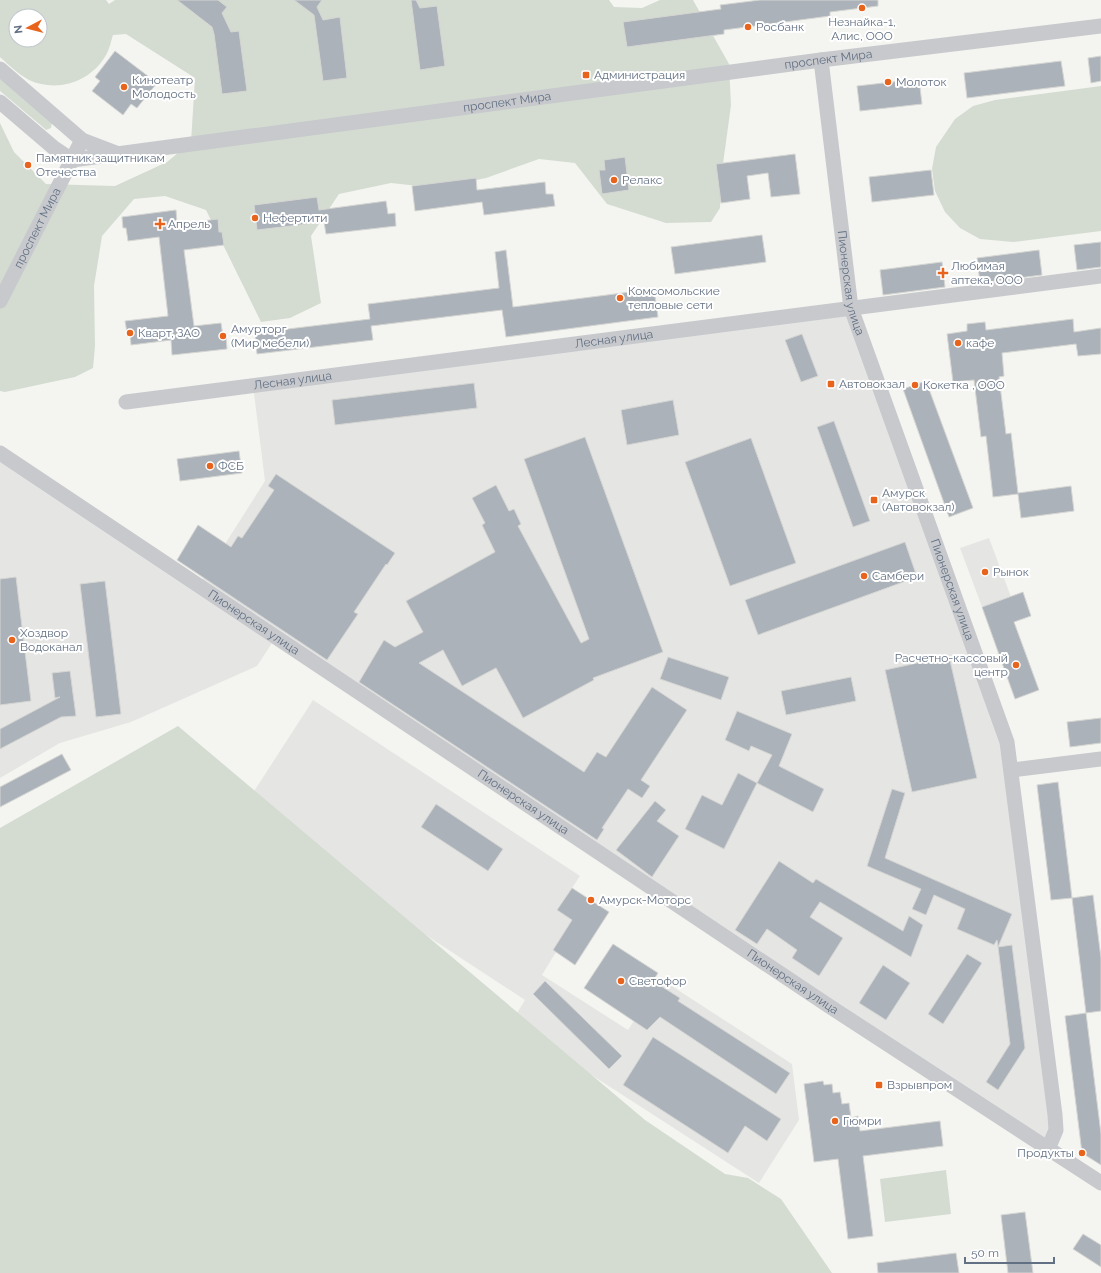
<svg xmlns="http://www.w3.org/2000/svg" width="1101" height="1273" viewBox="0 0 1101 1273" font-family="Raleway,sans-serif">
<rect width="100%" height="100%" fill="#f4f5f0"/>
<path fill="#e5e6e4" d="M851,308L999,717L1055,1115L1051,1145L276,637L257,666L131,722L60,743L0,778V453L199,585L265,481L253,386Z
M989,538L1011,597L982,607L960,548Z
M313,700L580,876L557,910L572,920L553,950L556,952L542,975L628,1030L661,979L792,1064L799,1120L759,1183L511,1023L525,1000L240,813Z"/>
<path fill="#d4dcd1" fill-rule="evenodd" d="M0,0H106L109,4L115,0H609L614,7L642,8L660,0H693L729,64L731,105L722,171L720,208L711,222L666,223L607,204L575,163L539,159L486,178L437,188L391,183L339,194L311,236L321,303L290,318L261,322L206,210L165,196L134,199L102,236L94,286L95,346L93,368L75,377L5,392L0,391V123L14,152L46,184L115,186L167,162L191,142L195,78L126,34L113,35C111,41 110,48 106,55C91,82 57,93 29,80C18,74 9,65 0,57ZM16,16H40V40H16Z
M0,77L52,122L51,128L46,130L44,128L0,91Z
M1101,86V231L1013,242L980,239L960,228L945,212L935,191L932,169L936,147L955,119L973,106L995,100Z
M178,726L645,1120L725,1174L748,1178L781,1199L832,1273H0V828Z
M946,1170L951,1214L885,1222L880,1179Z"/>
<path fill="#acb2b9" stroke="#d5d6d3" d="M177,0H218L227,7L222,13L231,32L239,31L247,91L222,94L214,34L212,27Z
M294,0H322L317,7L323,20L340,17L347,78L323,81L314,15Z
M411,0H416L420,8L437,6L445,66L420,70Z
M760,0H878V6L830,12V16L724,30V34L627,47L623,22L721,9L720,5Z
M115,51L157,83L137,108L131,104L123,115L92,91L100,81L95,77Z
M1101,56V81L1091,83L1088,58Z
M1061,61L1065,86L967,98L964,73Z
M919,79L922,104L860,111L857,86Z
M795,154L800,194L771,197L768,173L747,176L750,199L721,203L716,164Z
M625,157L629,190L602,194L599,170H605L604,160Z
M931,170L934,195L872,202L869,177Z
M476,178L477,190L545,182L546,194H553L555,206L484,215L482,202L415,211L412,186Z
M317,197L319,210L386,201L388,214L395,213L396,226L326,234L324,222L257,230L254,205Z
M176,210L177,224L218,219L219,232H222L224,245L184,250L194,326L221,323L223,336H226L227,349L172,355L171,340L131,345L130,333H127L125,321L168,316L159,237L128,241L126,228H123L122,217Z
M762,235L766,262L675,274L671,247Z
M1101,242V267L1077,270L1074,245Z
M506,250L513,307L654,289L658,317L506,337L502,310L371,326L373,340L257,354L255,333L370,319L368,304L499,288L495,252Z
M1039,250L1042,275L980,283L977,258Z
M942,262L945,287L883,295L880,270Z
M1073,319L1074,332L1101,328V354L1078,356L1076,344L1002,353L1004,376L999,377L1006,434L1011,433L1018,493L1071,486L1074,511L1021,518L1018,494L993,497L986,436L981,437L974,380L953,382L947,334L967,331V324L985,322L986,330Z
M802,334L818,376L801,382L785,340Z
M926,381L973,508L949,517L903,389Z
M474,383L477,408L335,425L332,400Z
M673,400L679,435L627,445L621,410Z
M834,421L870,521L853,527L817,427Z
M585,437L663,652L593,678L594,680L523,718L496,668L462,686L443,650L419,663L584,772L597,752L606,757L652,687L687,710L641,780L650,786L642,798L628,789L602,828L604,829L597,840L359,682L384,640L395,647L423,632L406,601L495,552L482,525L485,523L472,498L496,485L509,511L514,509L521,524L518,526L581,643L589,639L524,459Z
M751,438L796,563L730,586L685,462Z
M239,451L242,473L180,481L177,459Z
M276,474L395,553L387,565L386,564L354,612L358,614L327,660L177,560L198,525L231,547L238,536L242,538L274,490L268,486Z
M905,542L917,577L758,635L745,600Z
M16,577L31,701L0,705V579Z
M105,581L121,714L96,717L80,584Z
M1023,592L1031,616L1014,622L1039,690L1015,699L982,607Z
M949,656L977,778L912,792L885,670Z
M668,657L729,677L721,700L660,679Z
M70,671L76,716L61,717L0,749V729L60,697L55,698L52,673Z
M851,677L856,701L786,715L781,691Z
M737,711L792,734L779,766L824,789L813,812L757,783L772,755L751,746L749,751L725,740Z
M1101,718V743L1070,747L1067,722Z
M62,754L71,770L0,807V787Z
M738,773L757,783L724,849L685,829L702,795L722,805Z
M1058,782L1072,898L1051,900L1037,785Z
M892,789L905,793L885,858L1012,914L998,947L997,940L994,945L957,929L965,909L934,895L926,915L912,909L921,889L867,866Z
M655,801L666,810L657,821L679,836L652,877L616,850Z
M436,804L503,849L488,871L421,827Z
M779,861L813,883L816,879L903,931L909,916L923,925L911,957L820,902L810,917L843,938L819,976L792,958L797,950L767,929L757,944L735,930Z
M572,888L609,912L575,965L553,950L572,920L557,910Z
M1093,895L1101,958V1011L1086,1013L1072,898Z
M613,944L658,973L653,981L680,998L678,1001L790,1073L776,1094L660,1017L647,1030L584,988Z
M1012,945L1025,1048L998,1090L986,1082L1010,1044L998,947Z
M967,954L982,963L943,1024L928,1014Z
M883,965L910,983L886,1020L859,1003Z
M545,981L622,1056L609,1069L533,994Z
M1086,1013L1101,1134V1165L1082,1153L1065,1016Z
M653,1037L781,1119L767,1141L745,1126L728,1153L623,1085Z
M823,1081L824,1085L832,1084L833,1093L840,1092L842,1104L849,1103L851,1118L858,1116L860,1131L940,1121L943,1146L863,1156L873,1236L848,1239L838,1159L814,1162L804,1084Z
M1025,1212L1033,1273H1008L1001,1215Z
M1083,1234L1101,1245V1267L1073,1249Z
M956,1253L959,1273H878L877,1263Z"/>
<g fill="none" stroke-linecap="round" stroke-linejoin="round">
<g stroke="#c7c9cd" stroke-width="15">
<path id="s1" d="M821,60L851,308L1007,742L1055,1115L1056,1130L1048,1149"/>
<path d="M0,69L82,140L116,153"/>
<path d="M0,102L54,148L72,160"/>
<path id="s2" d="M72,160L821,60L1101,26"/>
<path id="s3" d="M0,301L82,140"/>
<path id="s4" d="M126,402L1101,276"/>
<path id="s5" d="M0,453L829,1006L1101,1183"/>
<path d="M1012,770L1101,759"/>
</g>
</g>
<g fill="#e8641d" stroke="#fff" stroke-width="1.5">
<circle cx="862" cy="8" r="4"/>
<circle cx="748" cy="27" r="4"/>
<rect x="582" y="71" width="8" height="8" rx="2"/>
<circle cx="888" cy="82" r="4"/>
<circle cx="124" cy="87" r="4"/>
<circle cx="28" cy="165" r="4"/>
<circle cx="614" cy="180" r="4"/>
<circle cx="255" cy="218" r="4"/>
<path d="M158 218h4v4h4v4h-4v4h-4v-4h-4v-4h4z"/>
<path d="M941 267h4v4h4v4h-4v4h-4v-4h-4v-4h4z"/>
<circle cx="620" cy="298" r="4"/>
<circle cx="130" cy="333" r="4"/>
<circle cx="223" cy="336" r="4"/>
<circle cx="958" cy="343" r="4"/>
<rect x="827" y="380" width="8" height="8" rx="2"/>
<circle cx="915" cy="385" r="4"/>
<circle cx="210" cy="466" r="4"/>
<rect x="870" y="496" width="8" height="8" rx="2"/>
<circle cx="985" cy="572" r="4"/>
<circle cx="864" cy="576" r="4"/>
<circle cx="12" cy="640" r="4"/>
<circle cx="1016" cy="665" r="4"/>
<circle cx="591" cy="900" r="4"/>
<circle cx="621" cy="981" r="4"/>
<rect x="875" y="1081" width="8" height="8" rx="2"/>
<circle cx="835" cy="1121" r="4"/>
<circle cx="1082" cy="1153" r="4"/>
</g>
<g text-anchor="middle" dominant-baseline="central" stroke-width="4" stroke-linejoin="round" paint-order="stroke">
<g font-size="12" fill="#627083" stroke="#fff" text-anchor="start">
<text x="862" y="22" text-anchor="middle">Незнайка-1,<tspan x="862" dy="14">Алис, ООО</tspan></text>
<text x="756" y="27">Росбанк</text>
<text x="594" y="75">Администрация</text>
<text x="132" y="80">Кинотеатр<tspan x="132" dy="14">Молодость</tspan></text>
<text x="896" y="82">Молоток</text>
<text x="36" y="158">Памятник защитникам<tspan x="36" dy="14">Отечества</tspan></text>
<text x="622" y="180">Релакс</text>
<text x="263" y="218">Нефертити</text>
<text x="168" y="224">Апрель</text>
<text x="951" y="266">Любимая<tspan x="951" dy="14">аптека, ООО</tspan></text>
<text x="628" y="291">Комсомольские<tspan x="628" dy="14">тепловые сети</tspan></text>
<text x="231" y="329">Амурторг<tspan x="231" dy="14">(Мир мебели)</tspan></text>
<text x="138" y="333">Кварт, ЗАО</text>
<text x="966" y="343">кафе</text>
<text x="839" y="384">Автовокзал</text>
<text x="923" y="385">Кокетка , ООО</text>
<text x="218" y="466">ФСБ</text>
<text x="882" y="493">Амурск<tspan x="882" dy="14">(Автовокзал)</tspan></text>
<text x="993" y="572">Рынок</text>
<text x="872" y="576">Самбери</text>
<text x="20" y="633">Хоздвор<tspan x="20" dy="14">Водоканал</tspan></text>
<text x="1008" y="658" text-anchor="end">Расчетно-кассовый<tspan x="1008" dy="14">центр</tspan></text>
<text x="599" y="900">Амурск-Моторс</text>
<text x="629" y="981">Светофор</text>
<text x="887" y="1085">Взрывпром</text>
<text x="843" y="1121">Гюмри</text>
<text x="1074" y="1153" text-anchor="end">Продукты</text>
</g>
<g font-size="12" fill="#627083" stroke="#fff">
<text stroke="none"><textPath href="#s2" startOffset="763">проспект Мира</textPath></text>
<text stroke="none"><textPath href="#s2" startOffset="439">проспект Мира</textPath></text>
<text stroke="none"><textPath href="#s3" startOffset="82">проспект Мира</textPath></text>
<text stroke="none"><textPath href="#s1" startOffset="225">Пионерская улица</textPath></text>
<text stroke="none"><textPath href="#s4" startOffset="492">Лесная улица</textPath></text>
<text stroke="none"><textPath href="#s4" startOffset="168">Лесная улица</textPath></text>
<text stroke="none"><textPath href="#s1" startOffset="549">Пионерская улица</textPath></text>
<text stroke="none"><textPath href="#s5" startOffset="305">Пионерская улица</textPath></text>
<text stroke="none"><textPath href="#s5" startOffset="629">Пионерская улица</textPath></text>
<text stroke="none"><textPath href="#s5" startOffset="953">Пионерская улица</textPath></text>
</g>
</g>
<g transform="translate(28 28) rotate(263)"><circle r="19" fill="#ffffff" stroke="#c0c6cd"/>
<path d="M0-3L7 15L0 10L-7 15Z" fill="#e8641d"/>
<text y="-6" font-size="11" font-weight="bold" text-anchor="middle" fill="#627083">N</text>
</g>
<path d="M965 1257v6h89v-6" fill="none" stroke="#627083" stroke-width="2"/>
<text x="971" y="1257" font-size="12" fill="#627083" stroke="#ffffff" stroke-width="3" paint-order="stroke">50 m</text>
</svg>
